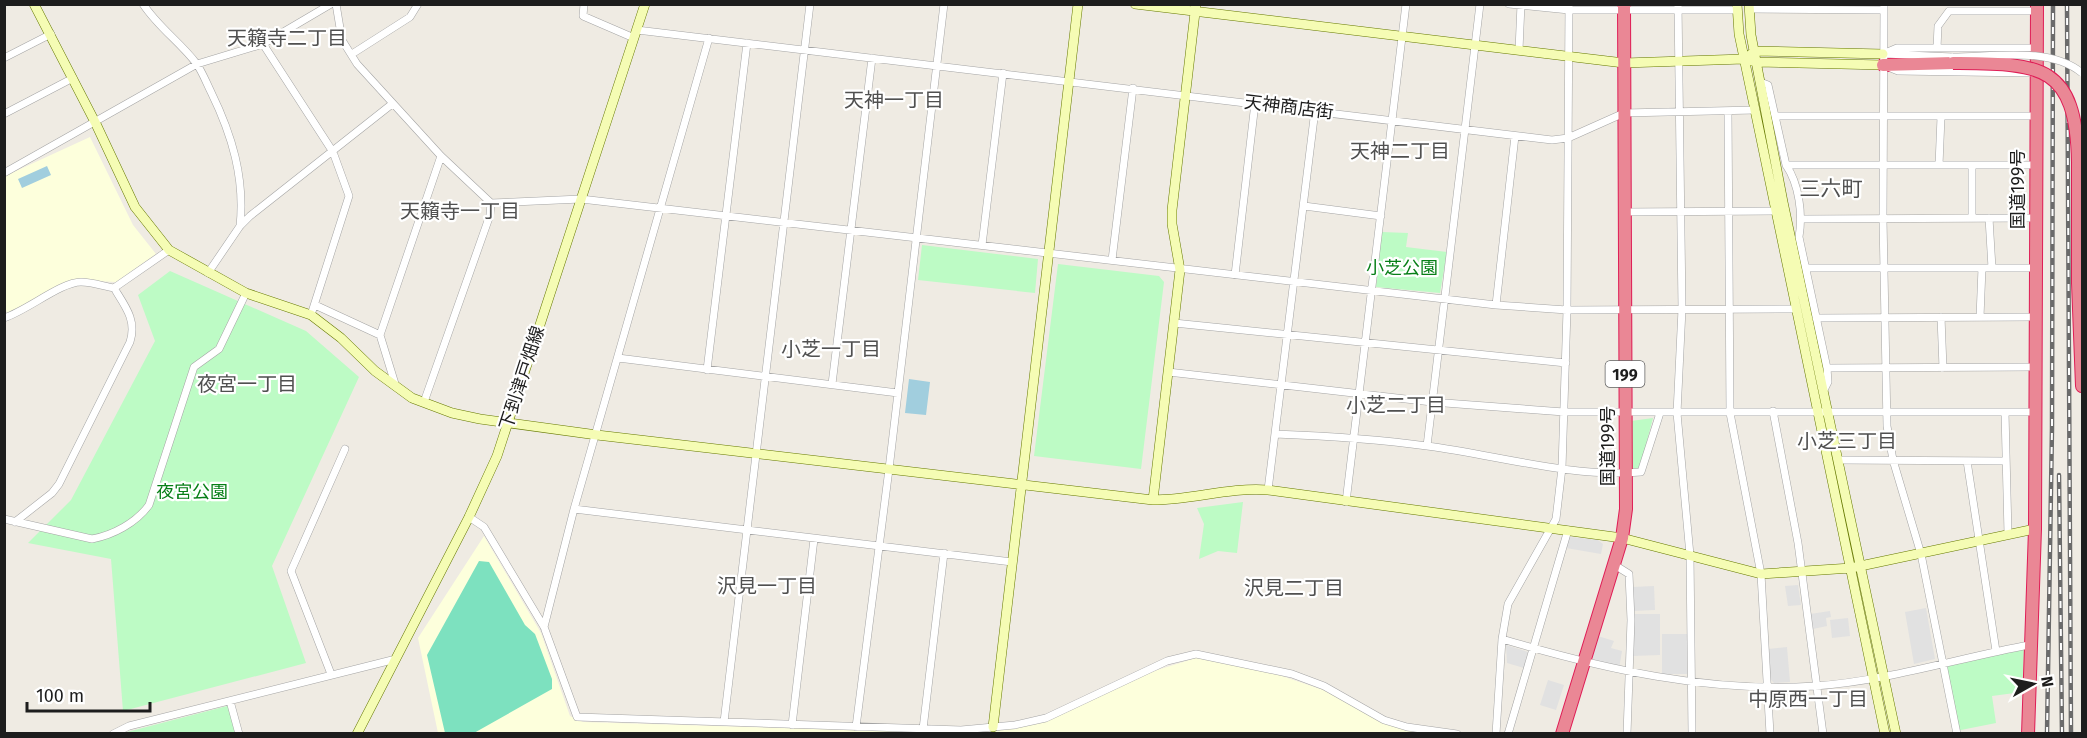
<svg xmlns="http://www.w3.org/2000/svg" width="2087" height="738" viewBox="0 0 2087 738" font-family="'Fira Sans','Noto Sans JP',sans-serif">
<rect width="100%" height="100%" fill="#efebe3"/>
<path fill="#fdffdc" d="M90,137L133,225L156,254L116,282L75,280L22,308L7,313L5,307V176Z
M484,536L541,633L570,716L583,722L945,733H438L418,638Z
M1196,658L1264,670L1329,692L1398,728L1436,733L982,734L1038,722L1154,671Z"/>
<path fill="#bdfbc5" d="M1382,232L1408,233L1406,247L1447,252L1440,293L1376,287Z
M922,245L1038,259L1035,293L918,280Z
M1058,264L1159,276L1164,282L1141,469L1034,456Z
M170,271L306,331L359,377L272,566L306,663L123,711L111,559L28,543L71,500L155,341L138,295Z
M1653,418L1640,468L1631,469V421Z
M1243,502L1237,553L1218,551L1199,559L1204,524L1197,508Z
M2024,648L2022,692L1992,696L1996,723L1956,731L1944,666Z
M231,705L236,734H125L127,732Z"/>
<path fill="#7de1bf" d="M479,561L489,562L525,625L535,634L552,679V689L474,733H445L427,655Z"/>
<path fill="#e1e1e1" d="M1569,537L1598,540L1603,544L1601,554L1566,548Z
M1798,585L1801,605L1788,606L1785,586Z
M1654,586L1655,610L1633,611L1632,587Z
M1926,608L1935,659L1914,664L1905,612Z
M1830,611L1831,617L1826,618L1827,626L1813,629L1810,614Z
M1633,614H1660V655L1632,656Z
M1848,618L1850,636L1832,638L1830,620Z
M1662,634H1687V674H1662Z
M1598,636L1614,641L1611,648L1622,651L1619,669L1595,663L1592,657Z
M1506,645L1528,652L1524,668L1507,663Z
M1787,647L1790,682L1774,683L1770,679L1768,649Z
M1548,680L1564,685L1556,710L1540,705Z"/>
<path fill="#a1cede" d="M47,166L51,175L22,188L18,179Z
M909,379L930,382L926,415L905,413Z"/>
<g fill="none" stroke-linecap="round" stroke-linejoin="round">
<g stroke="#a4a4a4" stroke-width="8">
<path id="street" d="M143,4C158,27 180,42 196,63C202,71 206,82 211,92C232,135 245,178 240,226
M336,4L342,40L357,64L441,156L491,203L581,199L1496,305L1567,310L1797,309
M584,4L583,16L634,38
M1509,4L1569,10H1737
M1678,4L1682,309L1677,413L1690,555L1692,734
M1884,4L1883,219L1887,426L1893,460L1921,554L1957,734
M1749,9L1884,10
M637,30L1552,140L1568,138L1624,113L1755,110
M263,44L333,152L349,196L311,315
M1937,48L1938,26L1949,11H2037
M1519,50L1521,4
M352,54L410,17L418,4
M1883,54L1897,48H2036
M1885,54L1953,57
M4,58L51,34
M1888,67L1898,71L2029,73
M1760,82L1768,85L1786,165C1799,184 1803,214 1799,237L1827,368L1828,382L1823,392
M1728,111L1730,413L1761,574L1770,734
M4,114L73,78
M1775,116H2036
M1786,165H2036
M1939,165L1941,117
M4,173L197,64L263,44L331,4
M1304,206L1381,216
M1624,212L1777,211
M1972,218V165
M1989,218L1992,268
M1802,219L2035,218
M982,245L1003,73
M1112,260L1133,88
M1806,268H2035
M208,273L240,226L250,216L392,104
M1235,275L1255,103
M315,305L380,335
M1496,305L1515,136
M1941,317L1943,368
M1980,317L1982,268
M4,318C28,310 61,282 81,282C92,282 103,286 114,288L169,250
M1816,318L2035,317
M1174,323L1566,363
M618,358L898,393
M1827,368L2035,367
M707,370L747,43
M1168,372L1432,402L1564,412H2035
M832,384L872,58
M396,387L380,335L441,156
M424,402L490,215L491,203
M1773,411L1798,543L1823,734
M2005,412L2008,534
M1275,434C1326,436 1376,439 1427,446C1497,455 1571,478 1641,472L1660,413
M1427,446L1480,4
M1838,460L2005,461
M1967,461L1996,651
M1268,490L1315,110
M1346,502L1406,4
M574,509L1012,562
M469,517L484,527L544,627L577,717L961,730L1015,725L1046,718L1167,661L1196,654L1292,674L1324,686L1384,720L1407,727L1457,734
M4,519L92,539C113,535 136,523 149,505L194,367L219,349L246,293
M15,522L52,493L59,484L130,342C137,320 125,306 114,288
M1613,564L1629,574L1631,620L1627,734
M544,627L574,509L709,38
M1502,639C1603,669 1709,693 1815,686C1887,681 1959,658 2029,645
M331,674L291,571L345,449
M230,701L239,734
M724,722L810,4
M792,725L814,539
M856,727L889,469L944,4
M923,729L944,553
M113,734L129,726L396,659
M1496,734L1502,639L1508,604L1556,519L1562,468L1567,310L1569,4
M1508,734L1568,530"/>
</g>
<g stroke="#657801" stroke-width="10">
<path id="secondary" d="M34,4L96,124L135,207L169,250L246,293L311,315L341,338L375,371L412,398L452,413L480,419L597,435L1153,500C1192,500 1229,487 1268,490L1622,538L1761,574L1851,568L2035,529
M1135,4L1624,63L1744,59L1757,62L1883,65
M1737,4L1739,34L1755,110L1885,734
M1749,4L1751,35L1783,202L1896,734
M1751,54L1755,51L1883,54
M1153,500L1180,270L1172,224V210L1196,4
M993,727L1078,4
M357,734L469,517L497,456L645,4"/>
</g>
<g stroke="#df1d56" stroke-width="14">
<path id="highway" d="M1883,65L1953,63
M2078,162V283L2082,386
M1562,734L1622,538L1626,509L1624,4
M2028,734L2035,529L2037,4"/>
</g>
<use href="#street" stroke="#fff" stroke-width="7"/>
<use href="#secondary" stroke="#f5fcb4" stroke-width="9"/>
<use href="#highway" stroke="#ea8795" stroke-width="12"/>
<g stroke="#6b6b6b" stroke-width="4.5">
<path id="rail" d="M2067,4L2071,734
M2059,475L2062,734
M2047,734L2052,428L2053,4"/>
</g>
<use href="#rail" stroke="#fff" stroke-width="2" stroke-dasharray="7" stroke-linecap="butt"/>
<g stroke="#a4a4a4" stroke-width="8" stroke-linecap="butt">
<path id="street-bridge" d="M1953,57C1993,57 2049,46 2082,73"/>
</g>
<g stroke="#df1d56" stroke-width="14" stroke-linecap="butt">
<path id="highway-bridge" d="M1953,63C2039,64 2076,62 2078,162"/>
</g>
<use href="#street-bridge" stroke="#fff" stroke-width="7"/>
<use href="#highway-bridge" stroke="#ea8795" stroke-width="12"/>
</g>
<g text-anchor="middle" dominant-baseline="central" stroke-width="4.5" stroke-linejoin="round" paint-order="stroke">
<rect fill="#fff" stroke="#616161" stroke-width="1.5" x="1605.5" y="361" width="39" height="26" rx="4.5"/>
<g font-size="16" font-weight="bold" fill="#1d1d1d">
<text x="1625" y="374">199</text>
</g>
<g font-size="18" fill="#1d1d1d" stroke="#fff">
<text transform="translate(1289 107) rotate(7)">天神商店街</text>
<text transform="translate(2018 189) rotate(-90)">国道199号</text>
<text transform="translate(522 378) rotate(-72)">下到津戸畑線</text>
<text transform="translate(1608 446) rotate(-90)">国道199号</text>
</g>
<g font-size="18" fill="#077f17" stroke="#fff">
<text x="1402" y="268">小芝公園</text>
<text x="192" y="492">夜宮公園</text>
</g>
<g font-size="20" fill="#505050" stroke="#fff">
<text x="287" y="38">天籟寺二丁目</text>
<text x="894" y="100">天神一丁目</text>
<text x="1400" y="151">天神二丁目</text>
<text x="460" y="211">天籟寺一丁目</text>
<text x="831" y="349">小芝一丁目</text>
<text x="247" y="384">夜宮一丁目</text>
<text x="1396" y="405">小芝二丁目</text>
<text x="1847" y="441">小芝三丁目</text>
<text x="767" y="586">沢見一丁目</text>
<text x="1294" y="588">沢見二丁目</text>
<text x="1808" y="699">中原西一丁目</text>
</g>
<g font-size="21" fill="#505050" stroke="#fff">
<text x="1831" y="189">三六町</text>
</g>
</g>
<rect width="2087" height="738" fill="none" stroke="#1d1d1d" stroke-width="12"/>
<g transform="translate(2033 684) rotate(81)" stroke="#ffffff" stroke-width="4.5" paint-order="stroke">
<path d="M0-4.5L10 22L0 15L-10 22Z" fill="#1d1d1d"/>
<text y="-9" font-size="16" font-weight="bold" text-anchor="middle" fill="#1d1d1d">N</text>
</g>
<path d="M27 702v9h123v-9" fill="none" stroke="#1d1d1d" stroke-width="3"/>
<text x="36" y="702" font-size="18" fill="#1d1d1d" stroke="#ffffff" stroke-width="4.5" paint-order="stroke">100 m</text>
</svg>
